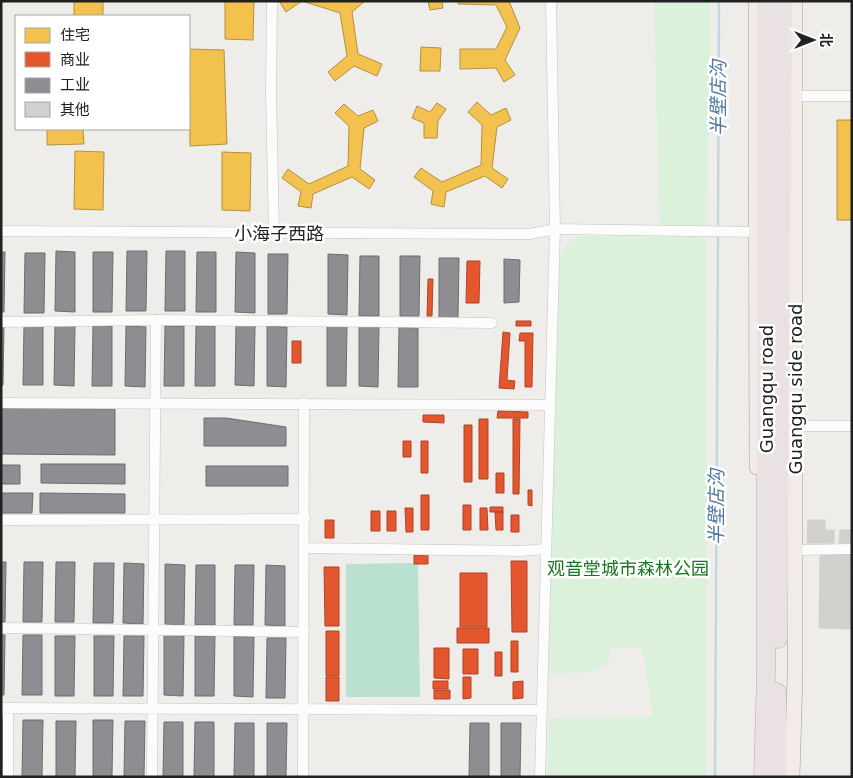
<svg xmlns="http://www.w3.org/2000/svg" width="853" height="778" viewBox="0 0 853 778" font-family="'DejaVu Sans','Noto Sans SC',sans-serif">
<rect width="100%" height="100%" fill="#efedea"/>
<path fill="#dbf1db" d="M654,1H710L707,240V777H547L549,718L653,716L642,647L612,648L607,665L593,672L547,674L558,260L564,246L579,236L660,237Z"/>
<path fill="#bae1d0" d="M418,563L420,697H346V564Z"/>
<path fill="#f2c14e" stroke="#b39140" d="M74,1H103V16H74Z
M225,1H254L253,40L225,39Z
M279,1H365L352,12L358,54L382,64L377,76L354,66L335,81L328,72L347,56L340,13L302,1L286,12Z
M428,1H442L443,8L430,10Z
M458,1H509L520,28L505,60L515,75L504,82L496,68L460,69V49H496L507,27L496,5L458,4Z
M421,47L441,48L440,71H420Z
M189,49L224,50L227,144L190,146Z
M477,102L491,115L506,108L511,120L497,127L492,168L508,179L502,188L485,176L446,192L444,207L431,204L433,191L414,177L421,168L442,182L481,165L482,125L468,112Z
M437,103L446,109L438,121L437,138H424V123L412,118L417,106L430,112Z
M344,104L358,116L373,110L378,121L364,128L360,169L375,180L369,189L352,177L313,194L311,208L298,206L301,192L282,178L288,169L309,184L348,166L349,126L335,113Z
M837,120H852V220H837Z
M47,129H83L84,144L47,145Z
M75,151L104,152L103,210L74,209Z
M222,152L251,153L250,211L222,210Z"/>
<path fill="#e4572e" stroke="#aa472a" d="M467,261H480L479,303H466Z
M428,279H433L432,316H427Z
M516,321H531V326H516Z
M503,332L510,333L507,380L515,381L514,389L499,388Z
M520,333H533L532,387H525V341H519Z
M292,341H301V363H292Z
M498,411L528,412V418H497Z
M423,415H444V423L423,422Z
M479,419H488V479H479Z
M513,419H520L519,494H513Z
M464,425H472V482H464Z
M403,441H411V457H403Z
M421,441H428V473H421Z
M496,473H504V493H496Z
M528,490H532V506L528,505Z
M421,495H429V530H421Z
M463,505H471V530H463Z
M490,507H503V512H490Z
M405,508H413V532H406Z
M480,508H487L488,530H480Z
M371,511H380V531H371Z
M387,511H396V531H387Z
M495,512H503V530H496Z
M511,515H519V532H511Z
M325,520H334V538H325Z
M414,555H428V564H414Z
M511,561H527V632H512Z
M324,567H339V626H325Z
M460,573H487V627H460Z
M457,628H489V643H457Z
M326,631H339V676H326Z
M511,641H518V672H511Z
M434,648H449V679L434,678Z
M463,649H478V674H463Z
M495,652H502V676H495Z
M326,677H339V701H326Z
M463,677H471V698L463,699Z
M433,681H448V689H433Z
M523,681V698L513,699V682Z
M434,690H450V699H434Z"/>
<path fill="#8d8d92" stroke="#6d6d70" d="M56,251L75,252V312L55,311Z
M127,251H147L146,311H126Z
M166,251H185V311H165Z
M1,252H5L4,312H1Z
M93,252H113L112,312H93Z
M197,252H216V312H196Z
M236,252L255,253V313L235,312Z
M25,253H45L44,313H24Z
M268,254H288L287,314H268Z
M328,254L348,255L347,315L328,314Z
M360,256H379V316H359Z
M400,256H420L419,316H400Z
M439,258H459L458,318H439Z
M504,259L520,260L519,302L504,303Z
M1,325H4L3,385H1Z
M24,325H43V385H23Z
M55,325L75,326L74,386L54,385Z
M236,325L255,326L254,386L235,385Z
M93,326H112V386H92Z
M126,326L146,327L145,387L125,386Z
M165,326H184V386H164Z
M196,326H215V386H195Z
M267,326L287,327L286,387L267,386Z
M327,326H347L346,386H327Z
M359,326L379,327L378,387L359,386Z
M399,327L418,328V387H398Z
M1,408L115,409V455L1,454Z
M204,418H226L286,427V446H204Z
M41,464H125V484L41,483Z
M1,465H20V484H1Z
M206,466H288V486H206Z
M1,493H33L32,513H1Z
M40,493L125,494V513H40Z
M1,562H6L5,622H1Z
M24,562H43L42,622H23Z
M56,562H75L74,622H55Z
M94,563H114L113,623H93Z
M124,563L144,564L143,624L123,623Z
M165,564L185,565L184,625L165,624Z
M196,565H215V625H195Z
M235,565H254L253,625H234Z
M266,565L285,566V626L265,625Z
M1,635H5L4,695H1Z
M23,635H42V695H22Z
M164,635L184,636L183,696L164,695Z
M55,636H75L74,696H55Z
M94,636H114L113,696H94Z
M124,636H144L143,696H123Z
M195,636H215L214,696H195Z
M234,636L254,637L253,697L234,696Z
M267,638H286L285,698H266Z
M1,719H3L2,777H1Z
M23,720H43L42,777H22Z
M93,720H113L112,777H93Z
M56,721H76L75,777H56Z
M125,721H145L144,777H124Z
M164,722H183V777H163Z
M195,722H214V777H194Z
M235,723H254V777H234Z
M267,723H287L286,777H267Z
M470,723H489V777H469Z
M501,723H521L520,777H501Z"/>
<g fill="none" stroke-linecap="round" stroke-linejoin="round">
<path stroke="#c2d8de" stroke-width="2.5" d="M718,224L719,1
M715,777L718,238"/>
</g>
<path fill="#d2d0cd" stroke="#d2cfcc" d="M808,520H825V530H834V543H807Z
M840,530H852V543H839Z
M820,553L851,554L850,629L819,628Z"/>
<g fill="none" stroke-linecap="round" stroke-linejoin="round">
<g stroke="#c5c4c2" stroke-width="11">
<path id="street" d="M272,1L271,93L274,233
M795,96H852
M1,231L530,234L555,229L757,232
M1,322L156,320L492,323
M1,403L550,405
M795,426H852
M1,520L305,519
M304,548L521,551L545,549
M795,550L852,549
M1,628L304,632
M1,708L542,710
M8,777V708
M152,777L156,320
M303,777L304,403
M540,777L555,229L551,1"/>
</g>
<g stroke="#a39a89" stroke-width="16">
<path id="primary" d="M756,1L757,467
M792,777L795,676V1"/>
</g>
<g stroke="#c1a4ac" stroke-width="19">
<path id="highway" d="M778,639L783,1
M763,777L766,674V1
M777,777V692"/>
</g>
<use href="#street" stroke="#fdfcfc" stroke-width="10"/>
<use href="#primary" stroke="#f1ece7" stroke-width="15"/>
<use href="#highway" stroke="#eae1e2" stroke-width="18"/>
</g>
<g text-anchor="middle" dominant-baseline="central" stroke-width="5" stroke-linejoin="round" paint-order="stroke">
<g font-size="18" fill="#212121" stroke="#fff">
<text x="279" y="233">小海子西路</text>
<text transform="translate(766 389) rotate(-90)">Guangqu road</text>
<text transform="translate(795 389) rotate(-90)">Guangqu side road</text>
</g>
<g font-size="18" fill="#187620" stroke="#fff">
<text x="628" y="568">观音堂城市森林公园</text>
</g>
<g font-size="19" font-style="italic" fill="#537aa0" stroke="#fff">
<text transform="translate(718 98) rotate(-90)">半壁店沟</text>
<text transform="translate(716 507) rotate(-90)">半壁店沟</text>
</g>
</g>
<rect width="853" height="778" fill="none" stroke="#212121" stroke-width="5"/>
<rect x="15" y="15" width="175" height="115" fill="#ffffff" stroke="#a6a6a6"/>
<rect x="25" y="28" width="25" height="15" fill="#f2c14e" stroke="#a6a6a6"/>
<text x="60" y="40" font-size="15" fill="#212121">住宅</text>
<rect x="25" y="52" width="25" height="15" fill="#e4572e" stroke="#a6a6a6"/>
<text x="60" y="65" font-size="15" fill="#212121">商业</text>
<rect x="25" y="78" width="25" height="15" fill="#8d8d92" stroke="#a6a6a6"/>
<text x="60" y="90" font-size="15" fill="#212121">工业</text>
<rect x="25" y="102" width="25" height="15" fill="#d2d0cd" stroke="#a6a6a6"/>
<text x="60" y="115" font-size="15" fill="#212121">其他</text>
<g transform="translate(813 40) rotate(90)" stroke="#ffffff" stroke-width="4" paint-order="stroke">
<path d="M0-4L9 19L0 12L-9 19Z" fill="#212121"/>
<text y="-8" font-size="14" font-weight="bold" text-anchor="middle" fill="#212121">北</text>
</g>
</svg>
